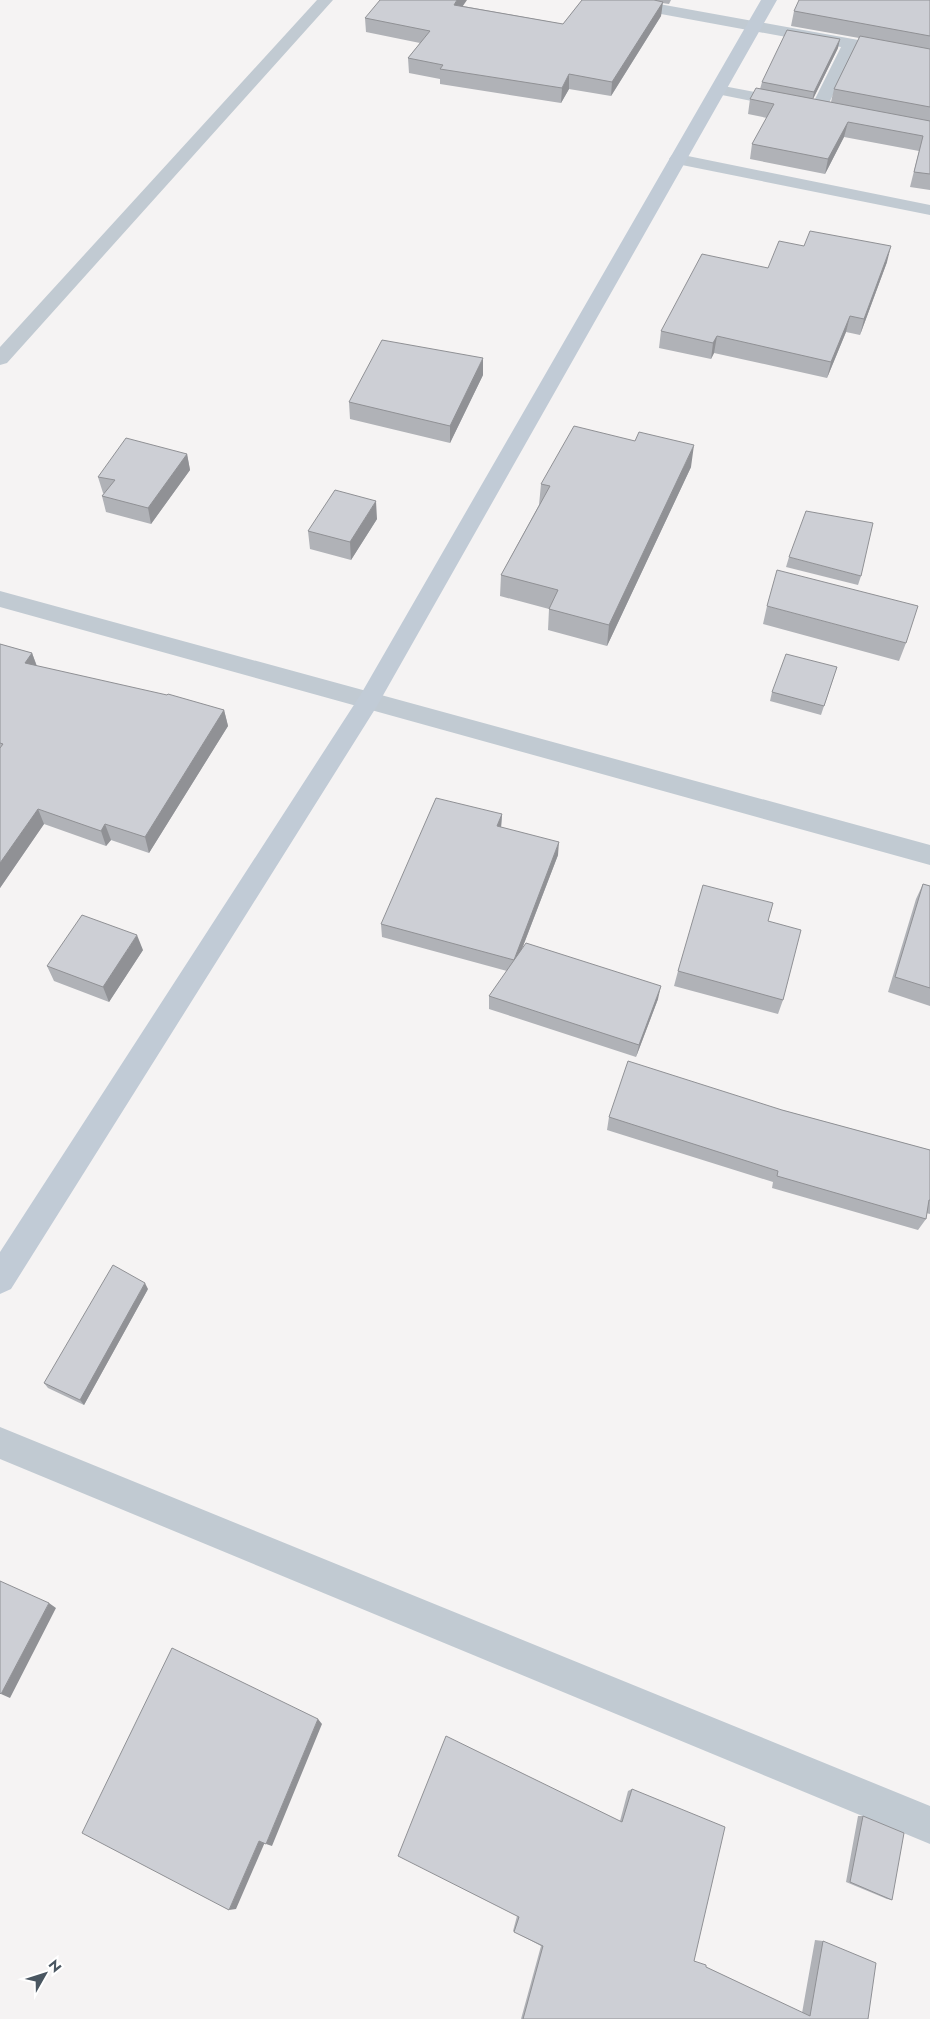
<svg xmlns="http://www.w3.org/2000/svg" width="930" height="2019" viewBox="0 0 930 2019" font-family="Jost,sans-serif">
<rect width="100%" height="100%" fill="#f5f3f3"/>
<g fill="none" stroke-linecap="round" stroke-linejoin="round">
<path fill="#c1cad2" fill-rule="evenodd" d="M317,0H333L7,363L0,365V347Z
M604,0H637L930,53V63L856,49L826,109L824,112H812L810,109L841,47L612,5L607,3Z
M718,85L787,98L793,100L795,103L793,106L787,108L712,93L710,90L712,87Z
M678,154L930,205V215L672,163L669,159L672,155Z
M0,591L930,845V865L0,607Z
M0,1427L930,1806V1844L0,1459Z"/>
<path fill="#c1cbd6" fill-rule="evenodd" d="M761,0H777L377,706L11,1289L0,1294V1252L361,694Z"/>
</g>
<path fill="#b0b2b7" d="M582,0H671L669,4L662,3L661,16L611,96L569,89L561,103L440,84V79L409,73L408,58L420,43L366,32L365,18L463,6L563,24Z
M930,0V190L910,187L919,151L844,137L825,174L750,159L752,144L767,118L748,114L750,99L760,89L762,82L838,48L813,99L831,102L834,89L859,38L791,26L794,11Z
M887,262L860,335L846,332L827,378L714,353L711,359L659,348L661,331L768,268Z
M483,375L450,443L350,419L349,402Z
M187,454L190,470L151,524L106,512L102,496L104,493H103L98,477Z
M691,467L607,646L548,630L549,609L500,596L501,575L539,505L541,484Z
M377,519L351,560L310,549L308,531Z
M789,557L861,576L858,585L786,567Z
M767,606L906,643L899,661L763,624Z
M0,644L32,653L37,666L224,710L228,726L149,853L111,840L106,846L44,824L0,888Z
M834,676L821,715L770,701L772,692Z
M502,814L501,827L558,855L522,949L658,999L636,1057L489,1009V996L507,971L382,937L381,924Z
M923,884L930,886V1006L888,992L916,899Z
M768,921L783,1000L778,1014L674,986L678,971Z
M143,950L109,1002L54,981L47,966Z
M782,1110L930,1150V1214L926,1213V1219L918,1230L772,1188L773,1182L607,1130L609,1117Z
M148,1289L84,1405L48,1388L44,1383Z
M632,1789L694,1961L706,1967L802,2013L815,1940L823,1941L868,2019H521L541,1946L513,1931L517,1916L620,1821L628,1791Z
M858,1816H863L892,1900L887,1899L846,1882Z"/>
<path fill="#909195" d="M457,0H467L454,19V5Z
M663,2L661,16L611,96L612,82Z
M840,39L838,48L812,101L814,92Z
M569,74V89L561,103L562,88Z
M848,122L844,137L825,174L828,159Z
M891,246L887,262L860,335L864,319Z
M850,316L846,332L827,378L831,362Z
M717,336L714,353L711,359L713,343Z
M483,358V375L450,443V426Z
M694,445L691,467L607,646L609,625Z
M187,454L190,470L151,524L148,508Z
M376,501L377,519L351,560L350,542Z
M32,653L38,670L25,663Z
M224,710L228,726L149,853L145,837Z
M38,809L44,824L0,888V863Z
M502,814L501,828L497,826Z
M105,824L111,840L106,846L101,831Z
M559,842L558,855L513,972L514,960Z
M137,935L143,950L109,1002L103,987Z
M661,986L658,999L636,1057L639,1045Z
M145,1283L148,1289L84,1405L80,1400Z
M49,1603L56,1608L10,1698L1,1694Z
M318,1719L322,1724L272,1846L266,1844Z
M259,1841L265,1842L236,1909L229,1910Z"/>
<path fill="#cdcfd5" stroke="#909195" d="M380,0H457L454,5L563,24L582,0H654L663,2L612,82L569,74L562,88L440,69L443,65L408,58L430,31L365,18Z
M799,0H930V36L794,11Z
M787,30L840,39L814,92L762,82Z
M860,36L930,49V107L834,89Z
M756,88L930,121V174L914,172L923,136L848,122L828,159L752,144L774,104L750,99Z
M810,231L891,246L864,319L850,316L831,362L717,336L713,343L661,331L702,254L768,268L779,241L804,246Z
M382,340L483,358L450,426L349,402Z
M574,426L635,441L639,432L694,445L609,625L549,609L558,590L501,575L550,486L541,484Z
M126,438L187,454L148,508L102,496L115,480L98,477Z
M335,490L376,501L350,542L308,531Z
M806,511L873,523L861,576L789,557Z
M777,570L918,606L906,643L767,606Z
M0,644L32,653L25,663L167,695L168,694L224,710L145,837L105,824L101,831L38,809L0,863V748L3,744L0,743Z
M786,654L837,667L824,706L772,692Z
M436,798L502,814L497,826L559,842L514,960L381,924Z
M923,884L930,886V988L895,977Z
M703,885L773,903L768,921L801,930L783,1000L678,971Z
M82,915L137,935L103,987L47,966Z
M526,943L661,986L639,1045L489,996Z
M628,1061L782,1110L930,1150V1200H929L926,1219L777,1176L778,1171L609,1117Z
M113,1265L145,1283L80,1400L44,1383Z
M0,1581L49,1603L1,1694L0,1693Z
M172,1648L318,1719L266,1844L259,1841L229,1910L82,1833Z
M446,1736L622,1822L632,1789L725,1827L694,1961L706,1965V1967L810,2016L823,1941L876,1963L868,2019H523L543,1946L514,1932L519,1917L398,1856Z
M863,1816L904,1833L892,1900L850,1882Z"/>
<g transform="translate(45 1974) rotate(51)" stroke="#ffffff" stroke-width="4" paint-order="stroke">
<path d="M0-4L9 19L0 12L-9 19Z" fill="#4a5661"/>
<text y="-8" font-size="14" font-weight="bold" text-anchor="middle" fill="#4a5661">N</text>
</g>
</svg>
